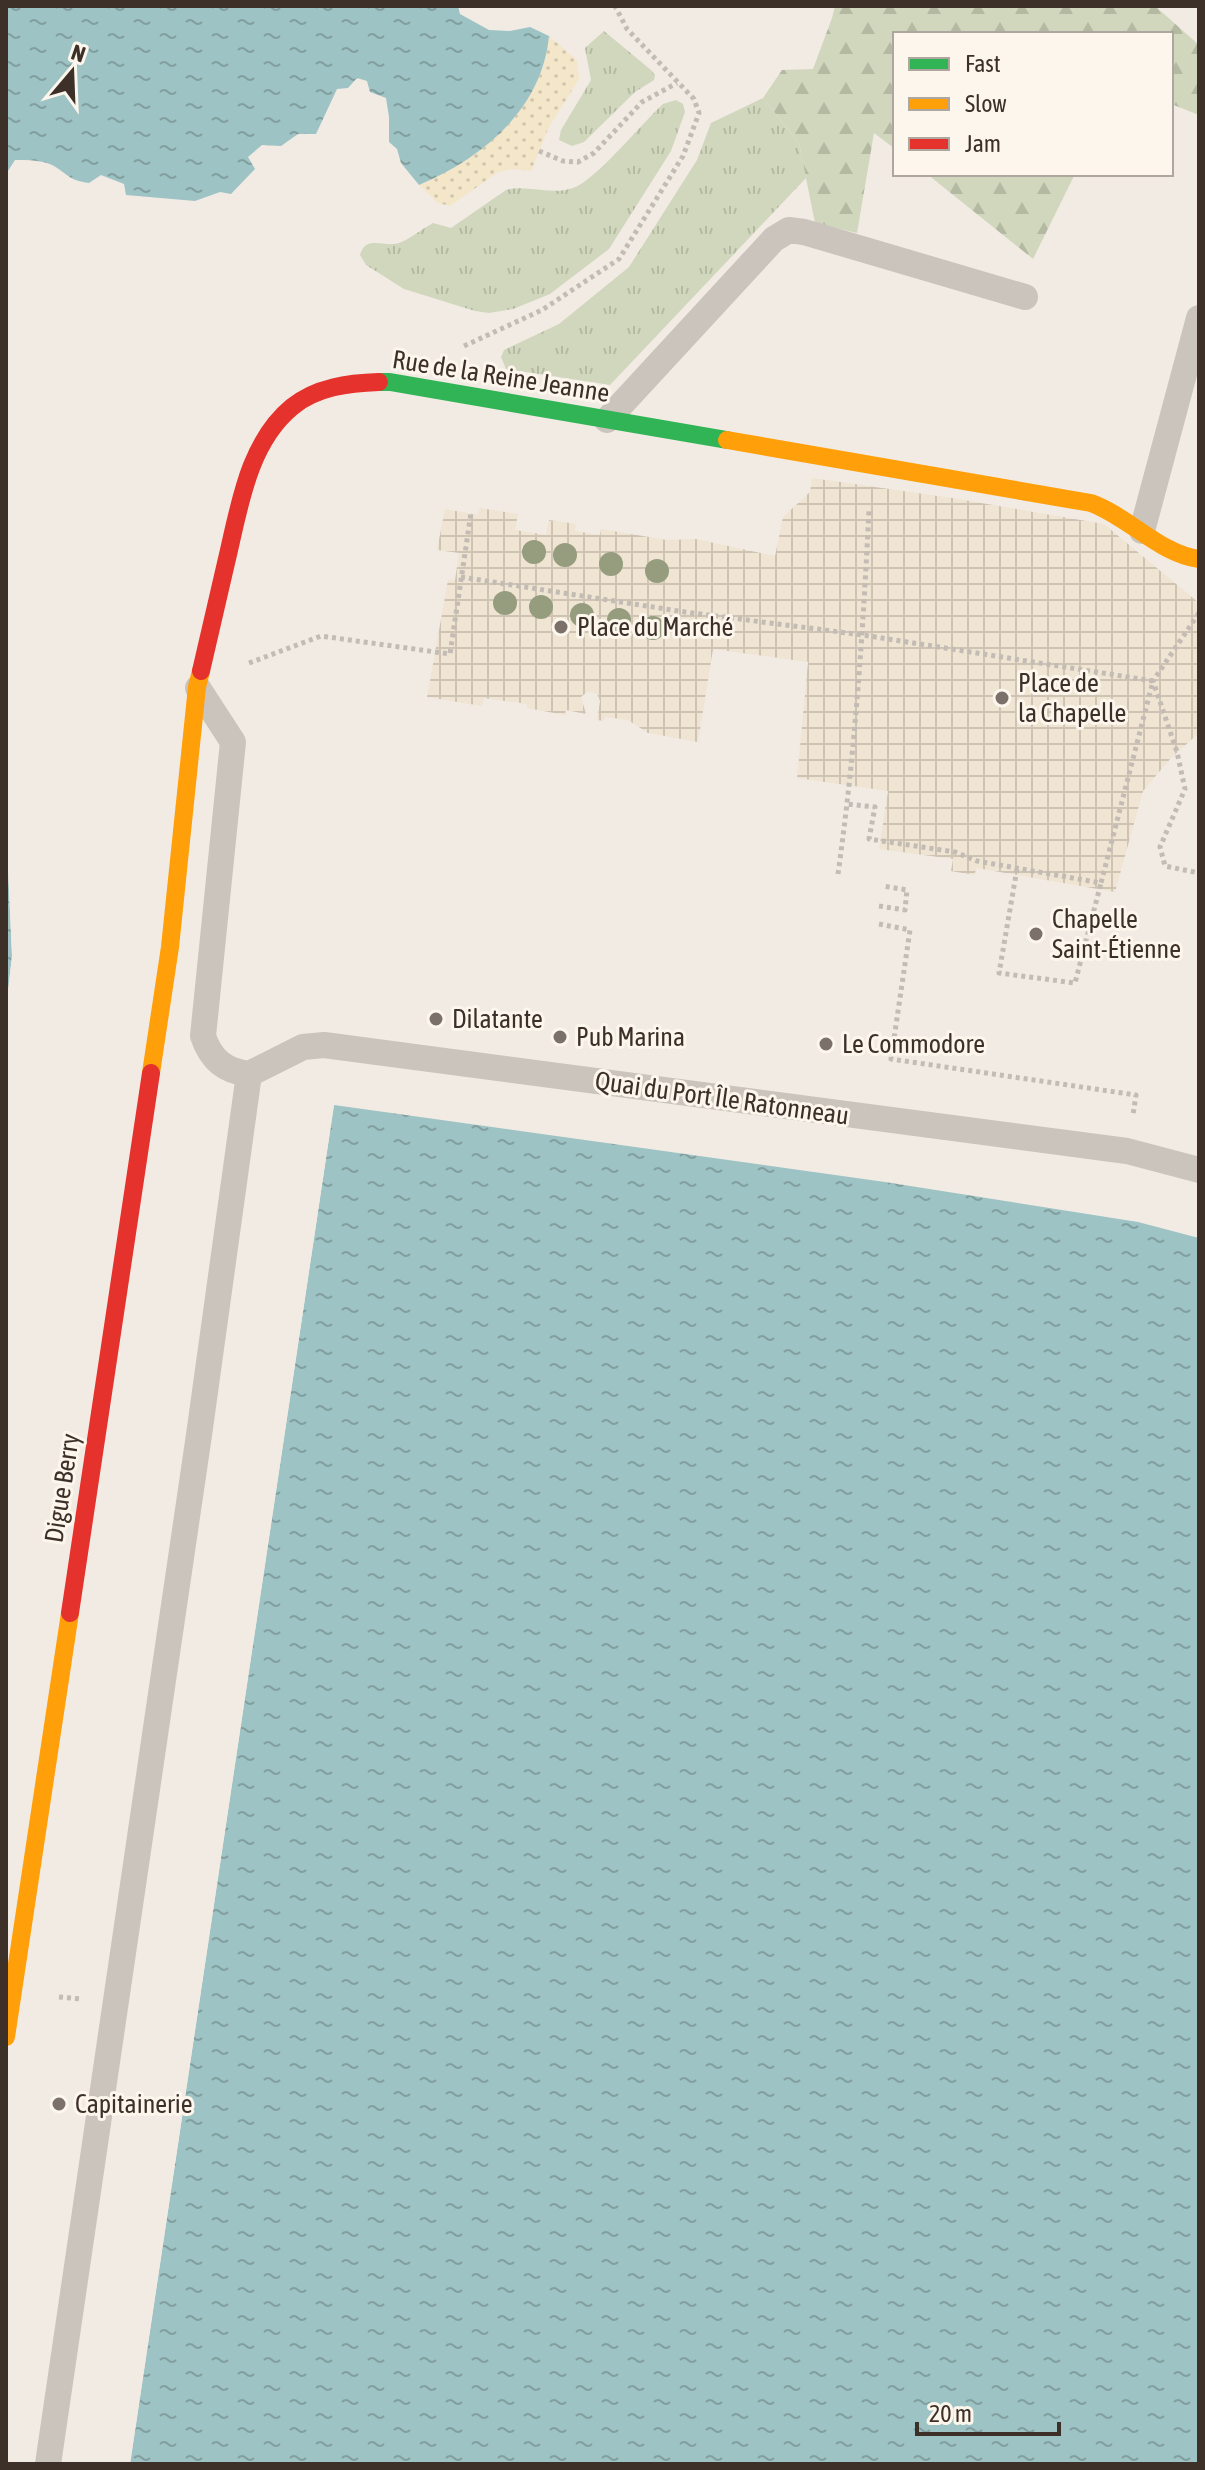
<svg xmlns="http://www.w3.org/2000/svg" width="1205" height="2470" viewBox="0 0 1205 2470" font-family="'Asap Condensed',sans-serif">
<defs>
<pattern id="grass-tufts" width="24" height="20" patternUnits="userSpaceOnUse" patternTransform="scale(2)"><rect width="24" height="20" fill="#d1d7bc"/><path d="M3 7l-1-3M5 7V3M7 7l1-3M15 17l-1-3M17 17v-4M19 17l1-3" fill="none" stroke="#b4b9a2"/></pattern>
<pattern id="forest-firs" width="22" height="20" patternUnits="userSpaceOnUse" patternTransform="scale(2)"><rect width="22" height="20" fill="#d1d7bc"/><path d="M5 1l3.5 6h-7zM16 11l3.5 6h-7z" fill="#b4b9a2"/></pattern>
<pattern id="sand-dots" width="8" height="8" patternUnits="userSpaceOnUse" patternTransform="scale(2)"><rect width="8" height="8" fill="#f3e6c9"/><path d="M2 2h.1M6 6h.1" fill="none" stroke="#d1c6ad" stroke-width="1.8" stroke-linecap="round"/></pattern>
<pattern id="plaza-grid" width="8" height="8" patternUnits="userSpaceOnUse" patternTransform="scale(2)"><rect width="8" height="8" fill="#f0e4d2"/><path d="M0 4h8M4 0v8" fill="none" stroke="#cfc4b4"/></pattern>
<pattern id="water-ripples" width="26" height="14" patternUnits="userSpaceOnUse" patternTransform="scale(2)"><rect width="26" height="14" fill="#9ec3c4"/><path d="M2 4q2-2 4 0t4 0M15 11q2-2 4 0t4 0" fill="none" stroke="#829f9f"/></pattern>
</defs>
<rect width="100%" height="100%" fill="#f1ebe4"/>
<path fill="url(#grass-tufts)" d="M604,31L651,70L655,75L654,80L635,92L584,142L572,146L559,140L561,130L591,80L585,48Z
M763,98L799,143L806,178L610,385L506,369L501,357L504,350L559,324L629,267L697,160L711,123Z
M676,100L683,104L685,112L671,151L609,249L550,294L513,309L489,313L475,311L404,289L366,265L360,255C366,234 384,248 399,243C410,239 422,229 433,223L451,228L506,190C527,184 551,196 573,188C596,180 641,124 663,104Z"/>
<path fill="url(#forest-firs)" d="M835,6H1155L1199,45V115L1171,104V34H895V149L874,133L857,233L815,223L799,143L763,98L782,70L813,69L832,18Z
M927,174H1075L1033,259Z"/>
<path fill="url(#sand-dots)" d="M549,36L577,60L579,79L549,127L531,171L513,169L498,172L450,206L438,203L419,185C483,158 542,109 549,36Z"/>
<path fill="url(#plaza-grid)" d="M812,478L952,498L1104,524L1199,603V733L1171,758L1143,791L1115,892L977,868L974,875L951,871L953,859L879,849L888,791L797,778L808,662L713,649L698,742L648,733L628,720L605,717L603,721L597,720L600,701L597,694L592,692H587L581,697L586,714L566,710L565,715L527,708V704L484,698L482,706L427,697L448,580H455L459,553L437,550L445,509L478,515L480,508L518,514L515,530L546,535L549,520L576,524L575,531L600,535L601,529L667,540L696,539L775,556L783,517L810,492Z"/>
<path fill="url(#water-ripples)" d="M6,6H458L460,14L489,30L510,31L530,27L549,36C542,109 483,158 419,185L401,163L397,149L389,142V117L386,98L370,92L367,81L357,78L348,88L337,89L316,134H298L281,146L262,145L248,157L255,169L231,194L220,192L195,201L126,195L124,184L101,175L89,183C69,180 70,176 54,166C43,160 28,160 15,160L6,174Z
M6,825L12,956L6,1007Z
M334,1105L885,1182L1138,1222L1199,1238V2464H130Z"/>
<path fill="#f1ebe4" d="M6,821L10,825L16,957L10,1008L6,1011L12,956Z
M331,1102L334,1105L130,2464H126Z"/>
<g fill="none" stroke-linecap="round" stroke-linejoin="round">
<path stroke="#c3bcb5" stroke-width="5" stroke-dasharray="4 4" stroke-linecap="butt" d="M539,151L563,161L578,162L594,153L642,102L677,83
M464,346L542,310L619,259L683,156L699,113L694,99L627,29L615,6
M461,577L685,612L863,635L1153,681L1101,883L977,861L955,852L869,839L875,807L847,804
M1199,613L1153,681L1177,752L1185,789L1160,847L1165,866L1199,873
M249,663L321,636L450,654L471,513
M1017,869L999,973L1075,983L1101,883
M838,874C855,753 863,632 869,510
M879,906L905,910L907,890L883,886
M879,924L910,930L891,1059L1136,1095L1133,1115
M59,1997L81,1999"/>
<path stroke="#cac4bd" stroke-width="26" d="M607,420L774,239L789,230L804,232L1025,297
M1142,531L1199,318
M198,688L233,742L203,1036C211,1060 225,1071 249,1074
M249,1074L303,1047L324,1045L1127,1151L1199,1170
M48,2464L199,1435L249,1074"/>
<path stroke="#30b455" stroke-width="18" d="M379,382H390L727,440"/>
<path stroke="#ff9f0a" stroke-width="18" d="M727,440L1091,503C1129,517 1160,554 1199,559
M151,1073L170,947L197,687L201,671
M6,2037L70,1613"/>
<path stroke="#e5322d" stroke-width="18" d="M201,671C209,635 218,599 226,563C239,510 247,444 292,407C316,387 349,383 379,382
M70,1613L151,1073"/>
</g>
<g fill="#959d7e">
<circle cx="534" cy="552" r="12"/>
<circle cx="565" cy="555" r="12"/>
<circle cx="611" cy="564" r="12"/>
<circle cx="657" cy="571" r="12"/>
<circle cx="505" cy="603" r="12"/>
<circle cx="541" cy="607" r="12"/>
<circle cx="582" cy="615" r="12"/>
<circle cx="619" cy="620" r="12"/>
<circle cx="653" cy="628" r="12"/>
</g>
<g fill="#7b716a" stroke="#fcf6ed" stroke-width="3">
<circle cx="561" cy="627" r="8"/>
<circle cx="1002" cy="698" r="8"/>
<circle cx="1036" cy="934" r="8"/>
<circle cx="436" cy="1019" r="8"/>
<circle cx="560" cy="1037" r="8"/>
<circle cx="826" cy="1044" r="8"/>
<circle cx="59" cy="2104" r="8"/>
</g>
<g text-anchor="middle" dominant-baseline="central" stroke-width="6" stroke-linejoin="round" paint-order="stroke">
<g font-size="26" fill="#3c3029" stroke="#fcf6ed">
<text transform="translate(501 376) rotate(9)">Rue de la Reine Jeanne</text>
<text transform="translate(722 1098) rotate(8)">Quai du Port Île Ratonneau</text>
<text transform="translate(62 1488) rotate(-81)">Digue Berry</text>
</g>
<g font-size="26" fill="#3c3029" stroke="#fcf6ed" text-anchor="start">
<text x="577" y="627">Place du Marché</text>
<text x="1018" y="683">Place de<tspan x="1018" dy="30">la Chapelle</tspan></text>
<text x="1052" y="919">Chapelle<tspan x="1052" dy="30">Saint-Étienne</tspan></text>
<text x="452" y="1019">Dilatante</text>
<text x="576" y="1037">Pub Marina</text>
<text x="842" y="1044">Le Commodore</text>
<text x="75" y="2104">Capitainerie</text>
</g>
</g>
<rect width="1205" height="2470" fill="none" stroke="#3c3029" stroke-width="16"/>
<rect x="893" y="32" width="280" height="144" fill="#fcf6ed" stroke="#afa79f" stroke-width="2"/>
<rect x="909" y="58" width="40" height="12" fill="#30b455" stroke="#afa79f" stroke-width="2"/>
<text x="965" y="72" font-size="24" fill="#3c3029">Fast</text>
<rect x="909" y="98" width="40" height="12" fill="#ff9f0a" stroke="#afa79f" stroke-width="2"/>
<text x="965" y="112" font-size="24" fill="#3c3029">Slow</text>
<rect x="909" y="138" width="40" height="12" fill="#e5322d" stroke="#afa79f" stroke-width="2"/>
<text x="965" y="152" font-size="24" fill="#3c3029">Jam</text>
<g transform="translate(72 72) rotate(19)" stroke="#fcf6ed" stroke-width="6" paint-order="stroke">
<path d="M0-6L14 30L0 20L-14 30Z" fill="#3c3029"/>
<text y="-12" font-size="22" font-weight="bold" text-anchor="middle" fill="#3c3029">N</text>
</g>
<path d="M917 2422v12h142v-12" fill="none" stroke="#3c3029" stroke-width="4"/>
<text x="929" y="2422" font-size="24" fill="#3c3029" stroke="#fcf6ed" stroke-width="6" paint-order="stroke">20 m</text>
</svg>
